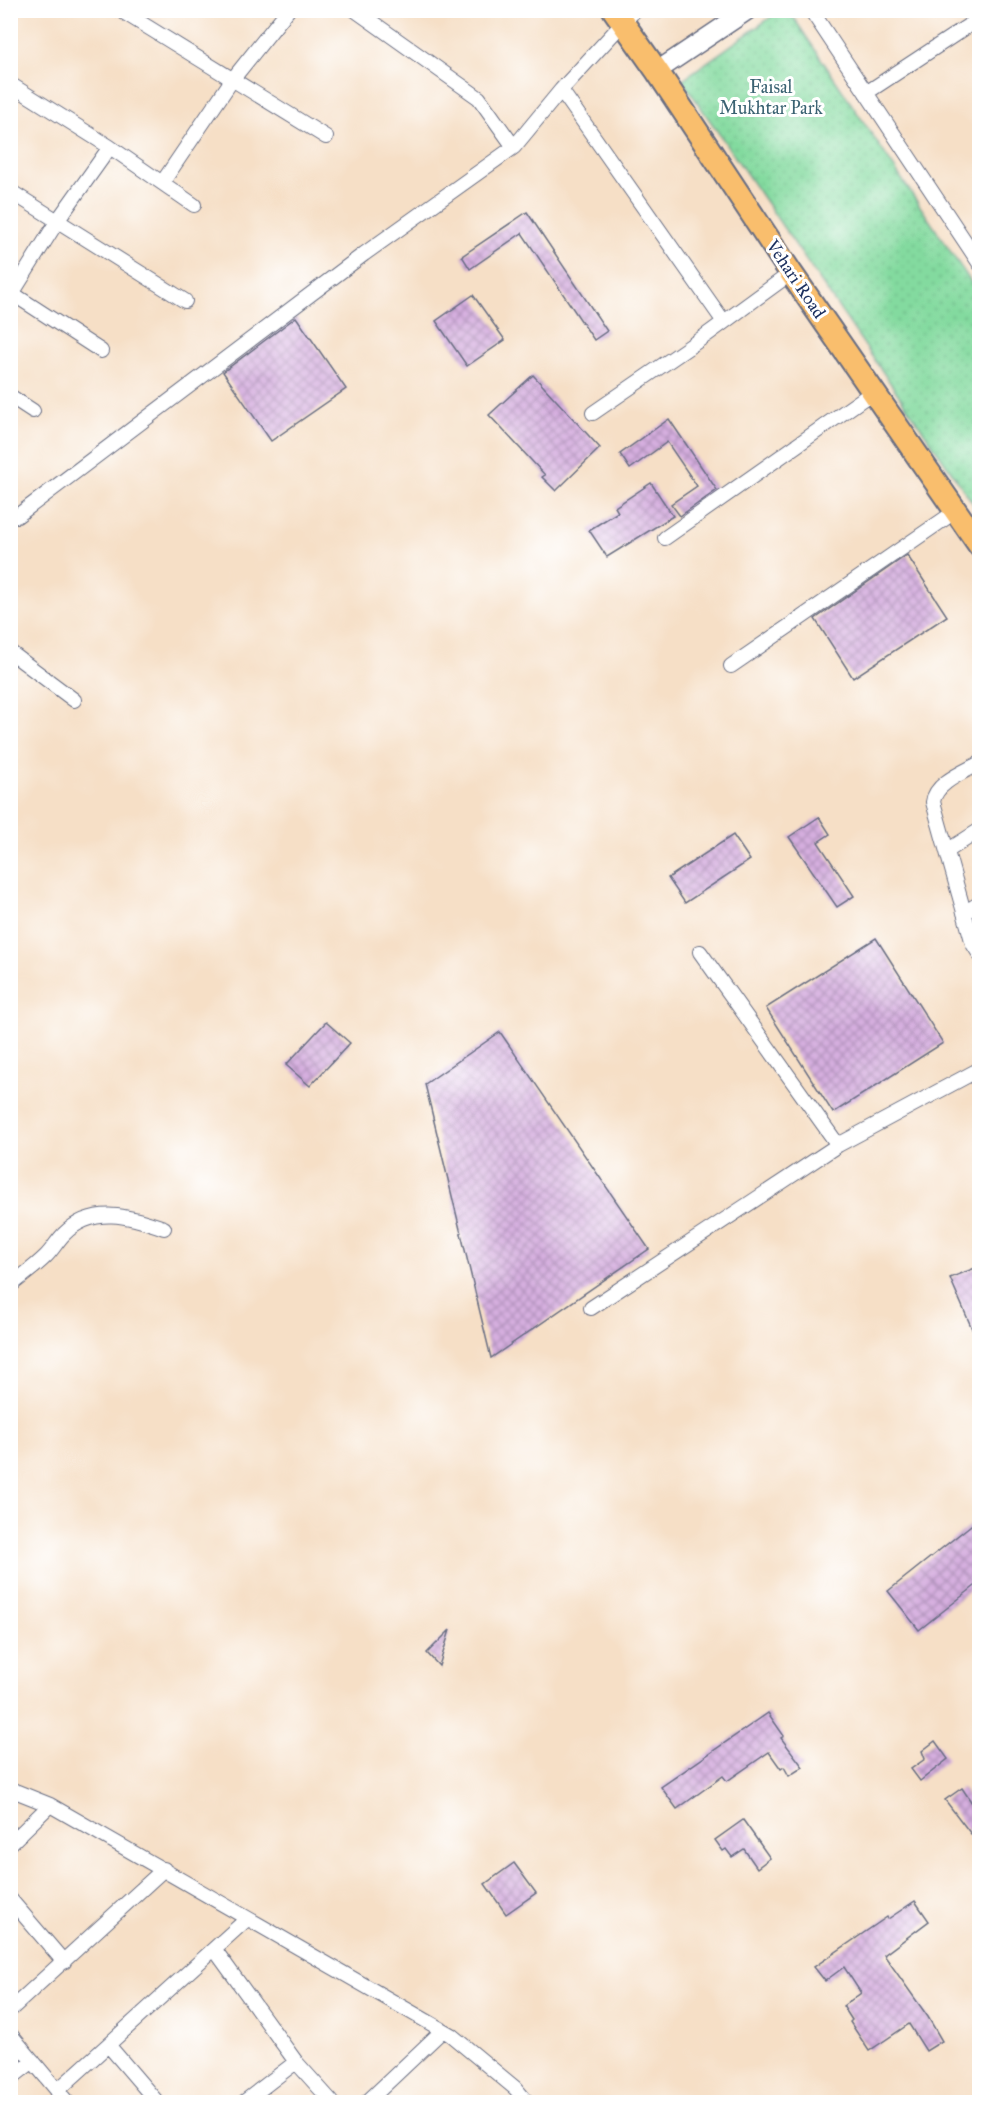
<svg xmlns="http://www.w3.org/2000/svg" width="990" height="2113" viewBox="0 0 990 2113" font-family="'IM FELL Great Primer',serif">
<defs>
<pattern id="park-dots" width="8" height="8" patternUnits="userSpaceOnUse" patternTransform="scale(1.5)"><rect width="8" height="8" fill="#83da9f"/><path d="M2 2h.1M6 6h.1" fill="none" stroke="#71bb8b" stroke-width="1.8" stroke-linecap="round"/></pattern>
<pattern id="building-cross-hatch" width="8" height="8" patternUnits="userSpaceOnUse" patternTransform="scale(1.5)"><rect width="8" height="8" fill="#d6afdf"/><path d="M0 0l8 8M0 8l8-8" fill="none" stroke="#ad8fb8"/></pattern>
</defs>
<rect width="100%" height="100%" fill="#fff"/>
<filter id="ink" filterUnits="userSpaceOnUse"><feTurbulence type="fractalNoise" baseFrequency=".0167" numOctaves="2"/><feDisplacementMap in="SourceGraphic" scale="12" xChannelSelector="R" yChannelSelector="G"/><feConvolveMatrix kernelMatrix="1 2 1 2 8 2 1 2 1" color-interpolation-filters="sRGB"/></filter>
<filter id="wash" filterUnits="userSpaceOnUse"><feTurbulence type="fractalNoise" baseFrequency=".008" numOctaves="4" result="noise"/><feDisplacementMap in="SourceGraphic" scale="24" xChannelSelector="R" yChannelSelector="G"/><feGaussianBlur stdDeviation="1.35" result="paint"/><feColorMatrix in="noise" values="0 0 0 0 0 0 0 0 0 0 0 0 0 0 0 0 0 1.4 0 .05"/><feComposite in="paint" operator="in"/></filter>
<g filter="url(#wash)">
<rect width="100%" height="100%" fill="#f6dfc6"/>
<path fill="url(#park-dots)" stroke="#4f847e" stroke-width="1.5" d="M781,10L789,11L979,294V512L682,80Z"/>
<g id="blocks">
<path fill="url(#building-cross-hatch)" d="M527,212L607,331L594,340L522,233L470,269L462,256Z
M473,295L505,340L467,366L436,321Z
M296,317L346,389L271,441L223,372Z
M533,375L600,448L556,491L542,477L545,475L489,415Z
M669,419L717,490L680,516L671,504L697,486L667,442L630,469L620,454Z
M651,483L673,516L607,557L589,530L618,512L615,507Z
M907,555L947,616L853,678L815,619Z
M819,817L830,834L818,842L854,896L837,907L789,837Z
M733,835L750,860L685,903L668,878Z
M876,938L943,1043L833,1113L766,1008Z
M326,1022L350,1043L310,1086L286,1065Z
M500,1032L649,1249L491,1358L425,1084Z
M980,1266V1347L950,1278Z
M980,1518V1582L919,1630L888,1591Z
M450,1630L439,1666L427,1653Z
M768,1713L784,1736L781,1738L803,1767L789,1776L784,1767L781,1769L769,1752L727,1781L723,1776L677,1809L661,1787Z
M935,1741L948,1759L920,1781L911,1769L925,1759L922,1751Z
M962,1788L980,1815V1828L971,1834L945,1800Z
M743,1820L770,1858L757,1868L744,1849L732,1857L726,1849L723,1851L715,1840Z
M514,1863L536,1893L506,1914L485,1884Z
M915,1901L929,1921L884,1955L928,2017L942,2041L926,2051L909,2024L869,2051L850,2022L852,2020L843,2006L861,1993L844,1967L825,1981L814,1967L887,1917L888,1919Z"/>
</g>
</g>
<g filter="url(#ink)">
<use href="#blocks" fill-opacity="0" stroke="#686d82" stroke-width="1.5"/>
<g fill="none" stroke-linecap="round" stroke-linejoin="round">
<g stroke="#686d82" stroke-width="16">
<path id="minor" d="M120,10L326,137
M355,10L479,98L514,147
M811,10L980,264
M10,84L110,147L194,205
M561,90L724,322
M866,93L980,18
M162,183L232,80L288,10
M10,191L185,301
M10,292L101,351
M10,297L58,220L110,147
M10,396L33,411
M593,413L705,336L791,273
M17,516L364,254L514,147L561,90L635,10
M665,538L874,391
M10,652L74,700
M731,666L956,511
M980,763C964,772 935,783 933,802L973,944L980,955
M947,851L980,830
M964,913L980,903
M700,952L838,1145
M10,1286C22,1276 35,1267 46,1256C53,1249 57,1241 64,1234C93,1205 130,1216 164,1228
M591,1308L838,1145L980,1069
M10,1789L50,1805L451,2035L515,2088L527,2102
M10,1844L50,1805
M10,1899L64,1962
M215,1950L296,2062L332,2102
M10,2010L164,1869
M10,2034L67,2102
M109,2046L157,2102
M10,2079L33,2061
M57,2091L247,1919
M244,2102L296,2062
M367,2102L442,2031"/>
</g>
<g stroke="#686d82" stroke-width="21">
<path id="tertiary" d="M657,71L748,10"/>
</g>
<g stroke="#686d82" stroke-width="26">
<path id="primary" d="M614,10L657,71L791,273L980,546"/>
</g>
<use href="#minor" stroke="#fff" stroke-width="14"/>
<use href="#tertiary" stroke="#fff" stroke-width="18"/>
<use href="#primary" stroke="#f9be6d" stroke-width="22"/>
</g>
</g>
<g text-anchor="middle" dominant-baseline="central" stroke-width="6" stroke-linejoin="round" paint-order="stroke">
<g font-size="18" fill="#3a6272" stroke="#fff">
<text x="771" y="87">Faisal<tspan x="771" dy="21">Mukhtar Park</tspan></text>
</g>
<g font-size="18" fill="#1b2f5e" stroke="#fff">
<text transform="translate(796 279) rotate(56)">Vehari Road</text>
</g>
</g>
<rect width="990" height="2113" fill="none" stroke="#fff" stroke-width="36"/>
</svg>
